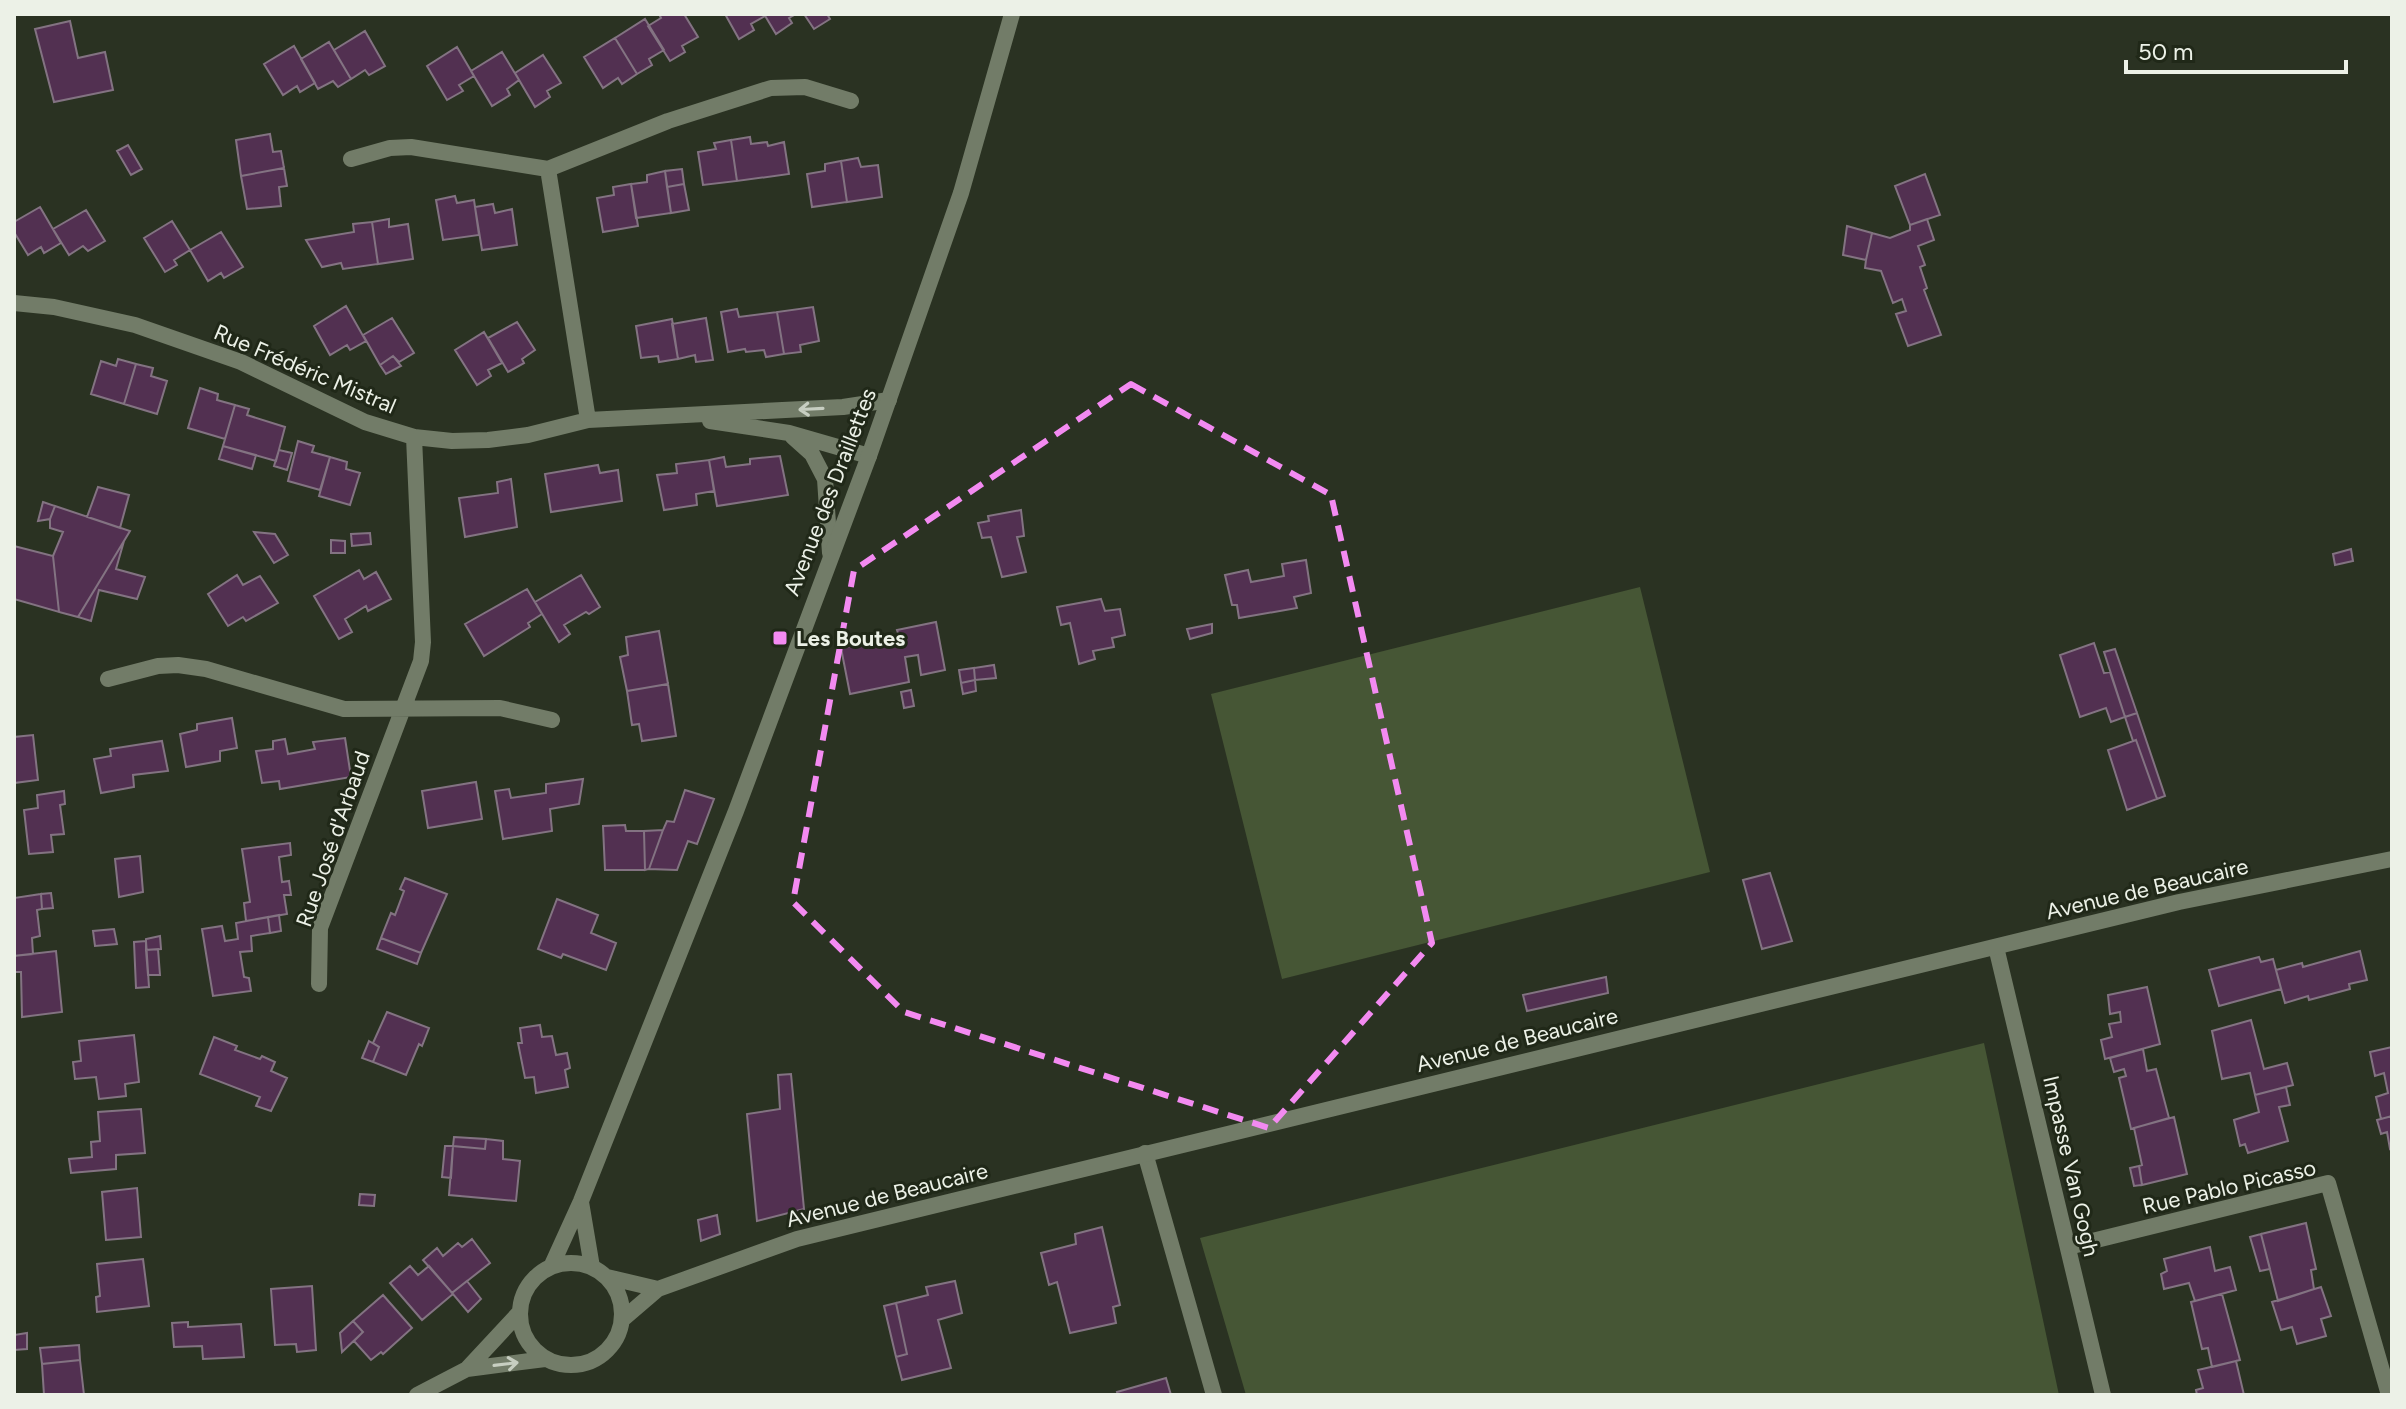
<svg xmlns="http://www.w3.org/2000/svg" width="2406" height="1409" viewBox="0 0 2406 1409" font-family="Figtree,sans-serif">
<rect width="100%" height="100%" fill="#2a3222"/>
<path fill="#465635" d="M1640,587L1710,872L1282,979L1211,694Z
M1984,1043L2059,1395H1246L1200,1238Z"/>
<path fill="#523051" stroke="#837382" stroke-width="2" d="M659,14H684L698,37L682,46L685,52L670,61L648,26L661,18Z
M725,14H764L765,16L751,24L754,30L739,39Z
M764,14H796L789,18L792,23L776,34Z
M804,14H827L830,19L814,29Z
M645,19L664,50L649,59L652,65L637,74L615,38Z
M70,21L78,58L105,52L113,90L54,102L35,29Z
M365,31L385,66L369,75L365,70L351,79L334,50Z
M615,38L637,74L622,84L618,78L603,88L584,57Z
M329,42L351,79L338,87L333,81L318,89L301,59Z
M294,46L315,83L300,92L297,86L283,95L264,64Z
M457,47L474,76L459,85L463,91L447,100L427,66Z
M502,52L519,80L507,89L510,95L492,106L471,71Z
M543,55L561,83L547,91L550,97L535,107L515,73Z
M270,134L273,152L281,151L284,168L241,176L236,140Z
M750,137L751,144L767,142L768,146L784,142L789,174L737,181L731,140Z
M731,140L737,181L703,185L698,152L716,149L714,143Z
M128,145L142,169L131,175L117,151Z
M858,158L861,167L878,165L882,197L847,202L841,161Z
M841,161L847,202L812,207L807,174L825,171V164Z
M284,168L287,186L279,187L281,206L247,209L241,176Z
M682,169L684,184L667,187L665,171Z
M665,171L671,213L636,218L631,184L647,182V175Z
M1925,174L1940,215L1910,225L1895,186Z
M631,184L638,226L603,232L597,198L614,195L613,187Z
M684,184L689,210L671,213L667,187Z
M455,196L457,203L474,200L479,235L443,240L436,200Z
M493,204L495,213L512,209L517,245L482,250L475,207Z
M40,207L61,243L44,253L41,247L28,255L14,232V222Z
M86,210L105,241L88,251L83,246L69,255L53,229Z
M389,219V227L408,224L413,259L378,264L372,222Z
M1927,219L1934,240L1918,246L1925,265L1920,267L1927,288L1924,290L1941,335L1908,346L1896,314L1906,311L1902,299L1893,303L1881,271L1865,268L1866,260L1872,233L1890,238L1910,230V225Z
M172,221L190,250L174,260L177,265L165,272L144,238Z
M372,222L378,264L343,269L341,263L322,267L306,240L354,232L353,224Z
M1847,226L1872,233L1866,260L1843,255Z
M221,232L243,267L224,278L221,273L208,281L190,250Z
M346,306L366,341L350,350L347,345L330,355L314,326Z
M813,307L819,341L800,345L801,352L784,354L777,312Z
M737,309L739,317L777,312L784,354L766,357L764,350L746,352L745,349L728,352L721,312Z
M392,318L414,353L399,362L393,356L380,365L363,335Z
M706,318L713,360L696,362L695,355L678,359L672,324Z
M672,319L678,359L659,362L658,356L641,358L636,326Z
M517,322L535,350L522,359L524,363L508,372L488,338Z
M484,332L502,363L488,370L491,376L477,385L455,350Z
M393,356L401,366L386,374L380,365Z
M118,359L136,364L124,404L91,394L101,361L116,366Z
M136,364L153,368L151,376L167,381L157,414L124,404Z
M200,388L218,394L217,400L235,405L225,439L188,428Z
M235,405L249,409L247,415L285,427L276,461L223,446Z
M298,441L314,446L312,452L330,457L320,490L288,481Z
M223,446L256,455L252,469L219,459Z
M279,450L292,453L287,470L274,466Z
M780,456L788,495L717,506L709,460L724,457L726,467L750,464V459Z
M330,457L347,462L346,469L360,473L350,505L319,496Z
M709,460L714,491L696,494L697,505L664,510L657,475L677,473L676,464Z
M598,465L600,473L618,470L622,501L551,512L545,474Z
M511,479L517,527L465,537L459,498L498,493L497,482Z
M98,487L129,495L120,528L87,517Z
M43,502L55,506L50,519L38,521Z
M55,506L130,531L78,617L59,612L53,556L63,532L50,528V519Z
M1021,510L1024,536L1017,537L1026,572L1002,577L991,537L982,538L978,523L989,521L988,516Z
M254,532L275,534L288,555L274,563Z
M370,533L371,544L352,546L351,534Z
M331,540L345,541V553H331Z
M124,541L116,569L145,577L137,599L99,590L91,621L78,617Z
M14,546L53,556L59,612L14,599Z
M2351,549L2353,561L2335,565L2333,554Z
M1306,560L1311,593L1294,597L1297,608L1239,618L1237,605H1232L1225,575L1248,570L1251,582L1284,576L1282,564Z
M359,570L364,579L376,572L391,599L368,611L366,606L345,619L352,632L339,639L314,596Z
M237,575L243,585L260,576L278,603L246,621L243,617L228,626L208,594Z
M581,575L600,607L589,614L586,612L564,625L570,634L559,642L535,602Z
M527,589L542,614L528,623L530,627L484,656L465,624Z
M1101,599L1105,611L1120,609L1125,635L1112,638L1114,647L1093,651L1095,659L1079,664L1070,623L1061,625L1057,607Z
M936,622L945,670L921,675L918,655L905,657L909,682L850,694L841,648L899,636L897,630Z
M1212,624V633L1190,639L1187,629Z
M659,631L668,684L627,691L620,657L628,655L626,637Z
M2094,643L2104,673L2110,672L2125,717L2111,722L2106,708L2080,717L2060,655Z
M2115,649L2137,713L2125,717L2104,652Z
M994,665L996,678L975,680L974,668Z
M974,668L975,680L961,683L959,670Z
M975,680L976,691L963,694L961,683Z
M668,684L676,736L642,741L639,724L632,725L627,691Z
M911,690L914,706L904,708L901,692Z
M2137,713L2165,796L2157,799L2136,740L2133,741L2125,717Z
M232,718L237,748L220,751V761L186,767L180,734L197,730V724Z
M33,735L38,780L14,783V737Z
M345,738L351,777L280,789L279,781L262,783L256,751L273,749V741L285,739L288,754L315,749L313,742Z
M2136,740L2157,799L2127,810L2108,750Z
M162,741L168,771L133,775L134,787L101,793L94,759L111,756L110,749Z
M583,779L579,804L550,809L552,831L503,839L495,791L509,789L511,798L546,793V784Z
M476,782L482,819L428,828L422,791Z
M685,790L714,799L697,844L688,841L677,870L649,869L663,830L667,821L674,822Z
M64,791L65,804L60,805L64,834L51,835L53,852L29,854L24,810L38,808L37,795Z
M625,825L626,831H644L645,870H605L603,826Z
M663,830L649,869L645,870L644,831Z
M290,843L291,855L279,857L282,882L289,881L291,895H284L287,914L246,921L244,903L250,902L242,849Z
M140,856L143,892L119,897L115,859Z
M1770,873L1792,941L1762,949L1743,880Z
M405,878L447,894L421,953L381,938L391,913L395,915L404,891L400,889Z
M51,893L53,908L42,909L41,894Z
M41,894L42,909L37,910L40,936L32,938L33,954L14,956V898Z
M557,899L598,915L591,933L616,943L606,970L563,954L561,958L538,949Z
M279,915L281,931L270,933L268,917Z
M268,917L270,933L251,936L252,951L240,952L244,977L249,978L251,991L213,996L202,929L222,926L225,941L238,939L236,923Z
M114,929L117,944L95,946L93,931Z
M160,936L161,949L146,950V939Z
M381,938L421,953L417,964L377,949Z
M146,941L149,987L136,988L134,942Z
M158,949L160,975H148L146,950Z
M56,951L62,1012L22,1017L21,972H14V956Z
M2360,951L2367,980L2349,984L2350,989L2309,1000L2308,996L2285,1003L2276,970L2302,963L2303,967Z
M2259,957L2261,962L2273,959L2281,989L2219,1006L2209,970Z
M1606,977L1608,993L1527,1011L1523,995Z
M2147,987L2160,1044L2105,1059L2101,1040L2112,1037L2109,1024L2121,1022L2120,1012L2110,1014L2108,995Z
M387,1012L429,1028L422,1046L419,1044L406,1075L373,1062L379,1047L373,1043Z
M2251,1020L2264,1069L2287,1063L2293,1085L2255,1095L2250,1073L2222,1079L2212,1031Z
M540,1025L542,1037L552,1036L556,1055L567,1053L570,1068L565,1070L568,1087L536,1093L534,1077L525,1078L518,1043H522L520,1028Z
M134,1035L139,1082L125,1084L126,1096L99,1099L96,1077L75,1079L73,1062L81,1061L79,1041Z
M214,1037L237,1046L235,1050L260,1059L262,1056L275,1062L271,1071L287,1078L271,1111L256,1106L260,1097L200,1074Z
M369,1041L379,1047L373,1062L362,1058Z
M2392,1047V1116L2381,1119L2376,1097L2388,1093L2384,1073L2375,1076L2370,1052Z
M2143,1049L2147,1071L2156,1069L2169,1118L2131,1129L2119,1078L2126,1076L2124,1069L2114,1072L2110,1058Z
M791,1074L804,1209L757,1221L747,1114L780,1109L778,1075Z
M2286,1087L2290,1105L2279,1107L2288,1141L2248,1153L2245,1144L2240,1146L2234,1120L2259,1112L2255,1095Z
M141,1109L145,1153L116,1155V1169L71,1173L69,1159L92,1157L91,1142L100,1141L98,1112Z
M2392,1116V1148L2390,1149L2387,1132L2381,1134L2377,1120Z
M2174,1117L2187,1174L2142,1185L2139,1166L2142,1165L2134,1128Z
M454,1137L486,1139L485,1149L453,1146Z
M486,1139L503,1141V1159L520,1161L516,1201L449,1195L453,1146L485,1149Z
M445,1146H453L451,1178L442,1177Z
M2139,1166L2142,1185L2134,1186L2130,1168Z
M137,1188L141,1237L106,1240L102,1192Z
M360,1194L375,1195L374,1206L359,1205Z
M717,1215L720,1234L701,1241L698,1220Z
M2306,1223L2316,1269L2311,1270L2314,1289L2278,1301L2261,1234Z
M1102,1227L1120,1305L1113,1307L1116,1323L1070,1333L1057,1282L1049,1285L1041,1253L1076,1244L1075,1234Z
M2261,1234L2270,1269L2260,1271L2250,1237Z
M472,1239L490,1263L452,1293L423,1260L437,1248L443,1256L458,1243L462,1247Z
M2210,1247L2215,1271L2230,1267L2236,1290L2195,1301L2189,1283L2164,1289L2161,1274L2167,1271L2164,1259Z
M143,1259L149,1306L97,1312L96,1297L100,1296L97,1264Z
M410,1266L418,1275L429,1266L453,1294L422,1320L390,1283Z
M467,1281L481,1299L468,1312L452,1293Z
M955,1281L962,1313L938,1320L951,1368L902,1380L896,1357L907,1354L896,1303L928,1295L926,1287Z
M312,1286L316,1350L297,1352L296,1344L275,1345L271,1289Z
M2321,1287L2331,1316L2321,1319L2326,1336L2297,1344L2292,1327L2281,1330L2272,1302Z
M2222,1294L2240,1360L2212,1367L2208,1348L2202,1349L2191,1302Z
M383,1295L412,1328L383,1354L381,1352L371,1360L354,1341L363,1332L353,1321Z
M896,1303L907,1354L896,1357L884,1306Z
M353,1321L363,1332L342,1352L340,1333Z
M188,1322V1327L241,1324L244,1357L203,1359L202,1346L174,1347L172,1323Z
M27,1333V1349L14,1350V1335Z
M79,1345L80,1360L42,1364L40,1348Z
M80,1360L84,1395H44L42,1364Z
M2236,1361L2244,1395H2197L2196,1390L2203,1388L2198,1370Z
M1166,1378L1171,1395H1118L1117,1392Z"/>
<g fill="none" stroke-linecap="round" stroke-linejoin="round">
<path stroke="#727c68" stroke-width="16" d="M351,159L390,148L411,147L548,169L668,121L771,88L805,87L851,101
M548,169L588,420
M14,303L54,307L135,325L241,362L365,422L414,437L452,441L488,440L528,435L588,420L843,407L889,400
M710,421L789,433L869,456
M793,437L812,454L825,479L830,553
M108,679L158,666L178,665L206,669L344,709L500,708L552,720
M1996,947L2103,1395
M319,984L320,928L421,661L423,642L414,437
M1145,1153L1214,1395
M2068,1247L2328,1183L2389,1395"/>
<path stroke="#727c68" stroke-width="16" d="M581,1202L592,1267
M520 1314a51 51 0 1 1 102 0a51 51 0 1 1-102 0Z
M551,1267L581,1201L736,811L869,456L961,193L1012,14
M607,1277L658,1289
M623,1319L658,1289L797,1239L2179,902L2392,859
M467,1369L545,1359
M417,1395L467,1369L519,1313"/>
</g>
<defs><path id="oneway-shaft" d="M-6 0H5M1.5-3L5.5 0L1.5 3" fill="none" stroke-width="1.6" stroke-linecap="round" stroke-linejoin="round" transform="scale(2)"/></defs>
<g stroke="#c7cec1">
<use href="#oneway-shaft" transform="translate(811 409) rotate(177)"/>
<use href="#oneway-shaft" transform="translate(506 1364) rotate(-7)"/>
</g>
<path fill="none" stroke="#f38af1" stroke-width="6" stroke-dasharray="16 10" stroke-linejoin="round" d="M1131,384L1331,495L1432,943L1269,1128L904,1012L793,902L854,570Z"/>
<rect fill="#f38af1" stroke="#202818" stroke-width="3" x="772" y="630" width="16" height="16" rx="4"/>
<g text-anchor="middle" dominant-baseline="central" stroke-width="6" stroke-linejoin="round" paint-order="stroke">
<g font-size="22" fill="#ecf1e7" stroke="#202818">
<text transform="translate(305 369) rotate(23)">Rue Frédéric Mistral</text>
<text transform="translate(830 492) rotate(-69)">Avenue des Draillettes</text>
<text transform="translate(333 839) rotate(-71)">Rue José d'Arbaud</text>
<text transform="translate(2147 889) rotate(-13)">Avenue de Beaucaire</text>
<text transform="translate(1517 1040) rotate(-14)">Avenue de Beaucaire</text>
<text transform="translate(2071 1166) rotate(77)">Impasse Van Gogh</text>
<text transform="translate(2229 1187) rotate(-13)">Rue Pablo Picasso</text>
<text transform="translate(887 1195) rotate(-14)">Avenue de Beaucaire</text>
</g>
<g font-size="22" font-weight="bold" fill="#ecf1e7" stroke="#202818" text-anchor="start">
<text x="796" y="638">Les Boutes</text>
</g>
</g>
<rect width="2406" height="1409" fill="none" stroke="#ecf1e7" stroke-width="32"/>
<path d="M2126 60v12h220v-12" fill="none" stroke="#ecf1e7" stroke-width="4"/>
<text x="2138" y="60" font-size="24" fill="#ecf1e7" stroke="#202818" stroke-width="6" paint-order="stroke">50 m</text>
</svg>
